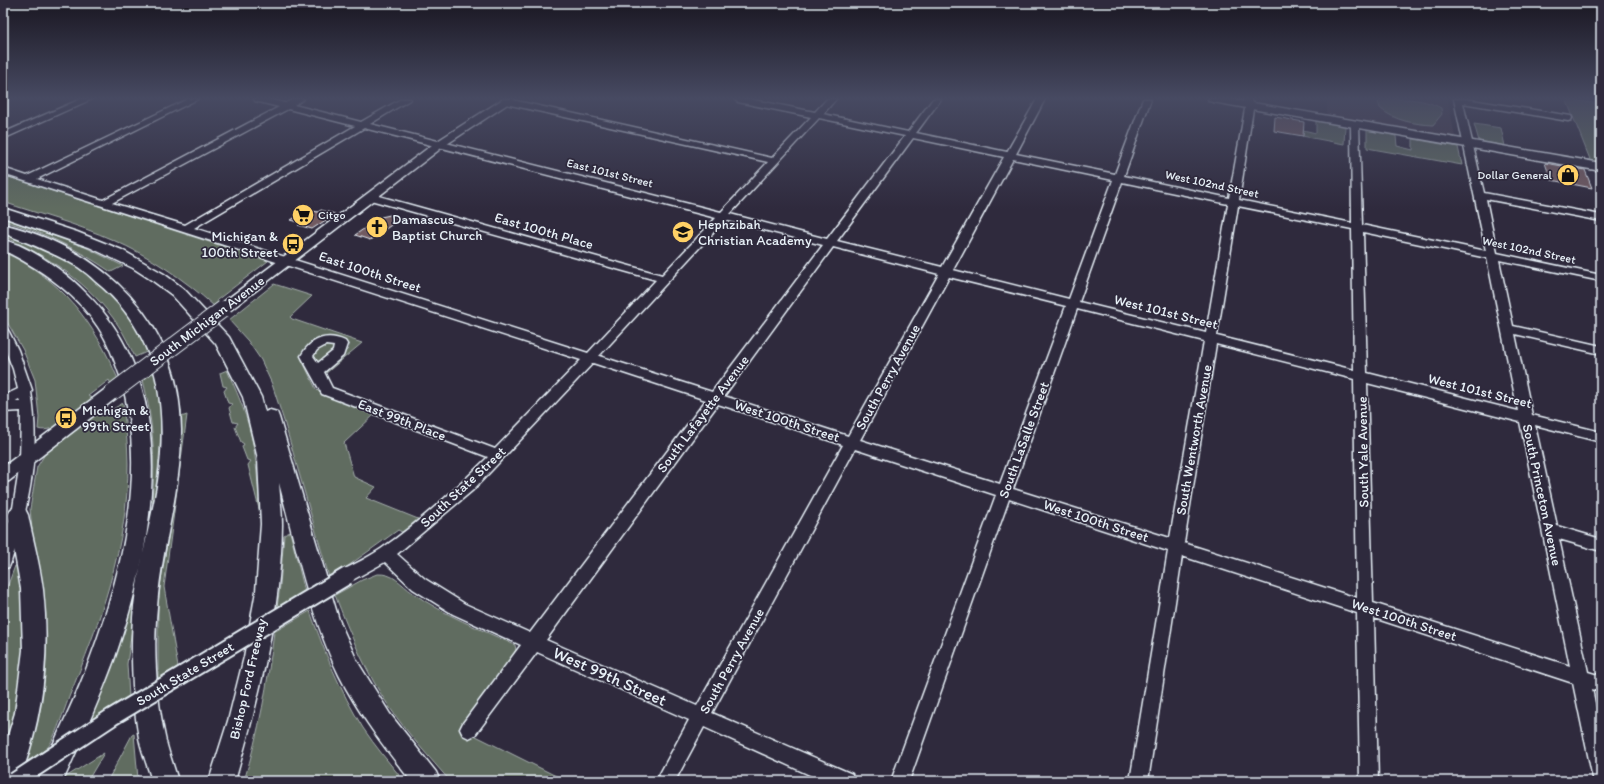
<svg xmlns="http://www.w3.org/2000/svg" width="1604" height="784" viewBox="0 0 1604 784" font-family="Itim,sans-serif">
<rect width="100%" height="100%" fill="#2f2a3d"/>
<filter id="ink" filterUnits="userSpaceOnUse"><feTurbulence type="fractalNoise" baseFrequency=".025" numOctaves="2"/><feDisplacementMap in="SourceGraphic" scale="8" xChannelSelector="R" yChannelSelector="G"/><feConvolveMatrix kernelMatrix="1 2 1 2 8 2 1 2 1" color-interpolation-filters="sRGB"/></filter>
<g filter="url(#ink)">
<path fill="#433848" d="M1327,99H1448L1455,137L1327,114Z"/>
<path fill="#616c60" stroke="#a4aeac" d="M1381,99C1403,99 1421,97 1441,108L1442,114L1433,125C1415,124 1394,121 1380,108L1378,102Z
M1566,99L1601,104V164L1591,162Z
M1316,121L1345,126L1344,144L1302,136L1303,130L1316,133Z
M1474,124L1501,128L1505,146L1479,141Z
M1367,130L1396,136L1397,146L1413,150V139L1458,147L1462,165L1367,148Z
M3,175L268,261L217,300L219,303L214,306C184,279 150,256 113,240C77,224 39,214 3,202Z
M3,218L85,247L123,266L111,272C76,248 44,232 3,221Z
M3,234L45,249L85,272L101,285L131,318L149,351L135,357C130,347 125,335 118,325C90,283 48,256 3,236Z
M3,252C61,278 94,322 118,379L111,384L109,380L88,396L94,399C82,408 54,435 38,429L39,417L35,380L23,350L3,315Z
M274,284L312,296L290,317L292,319L362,343L325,374L329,367L348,349L349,345C335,330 302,340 302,360L316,389L320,393L375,414L344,443L354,477L376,487L366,498L418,519L402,532L398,530L348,566L329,577L284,421L272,384L261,360L248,341L229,320Z
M327,344L335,346L336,351L318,364L314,355L316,349Z
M227,370C236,390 245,410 250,431C257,458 258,486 260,513L248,465L251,461L247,460L242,447L244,444L241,442L235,427L238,423L233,422L229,408L232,404L228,403L224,391L227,387L223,386L220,373Z
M155,371C165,418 160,454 154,501L152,502C156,460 153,420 143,380Z
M123,403C125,423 128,443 128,463C129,542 99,625 69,697C66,706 53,742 48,747C41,754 29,760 20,765L39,600L30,509L37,467L45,454L102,410L108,412Z
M187,415L164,587L178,667L158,679V604L160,586C169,529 181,474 181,417Z
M290,532L305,592L277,608L280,586L284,535Z
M20,564L25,622L22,638L23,662L19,692L3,758V598L15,566Z
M377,574C394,573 400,584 413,593C444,615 480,629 515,645L516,650L514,654L468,732L566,781H450C429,757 408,734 390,708C366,673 350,634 335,595L362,580Z
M134,593H137L127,664L129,697L90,721L109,673Z
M310,611C324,651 340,691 363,728C375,746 390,764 404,781H244C259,732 268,683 274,632Z
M134,734L138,779L108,780L132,735Z
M104,753L88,780L63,781L64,778Z"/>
<path fill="#715a61" stroke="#e8f1f8" d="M1275,117L1304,122L1303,136L1274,131Z
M1545,163L1585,170L1592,188L1551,180Z
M306,210L318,212L321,210L335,214L312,229L298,225L302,223L291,220Z
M390,215L396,217L397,221L370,240L355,235L381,217Z"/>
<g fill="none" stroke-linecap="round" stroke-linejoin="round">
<g stroke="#e8f1f8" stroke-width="3">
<path id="minor" d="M81,99H92L3,139V133Z
M188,99H198L37,179L103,200L279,107L255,101L254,99H267L285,103L294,99H304L294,105L361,122L401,99H411L370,124L721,212L768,162L506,104L502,101L503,99H508L772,158L811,117L738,102L734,99H749L815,112L827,99H836L823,114L908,132L933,99H941L916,133L1007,152L1037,99H1045L1016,154L1115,174L1143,99H1151L1124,176L1229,198L1245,109L1243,99H1251L1253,109L1239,200L1352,223L1351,124L1355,121L1359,124L1362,225L1486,251L1454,99H1466L1571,116L1572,118L1571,120L1568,121L1463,103L1484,193L1601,215V221L1486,199L1497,253L1601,275V281L1499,260L1513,326L1601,346V354L1515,334L1532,415L1601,432V442L1535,425L1557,526L1601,539V551L1559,539L1588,672L1601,676V692L1592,689L1601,731V781H1594L1592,774L1573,683L1374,618L1378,781H1360L1357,613L1182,556L1148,781H1130L1168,551L1009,499L909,781H891L996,495L855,449L712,713L852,774L854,781H823L704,727L675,781H656L689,720L537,652L475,735L469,738L463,735L460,729L463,723L521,645L453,614L413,589L385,562L347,583L341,581L339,576L341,571C355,564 369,557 381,549C420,522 455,490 488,457L322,394L301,356C311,338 327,333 345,341L347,344L343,356L324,372L332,388L495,449L581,360L3,174V168L27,176ZM288,109L355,126L185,225L112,203ZM819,118L905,136L827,239L730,214ZM364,128L716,218L662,275L375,195H367L366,197L367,199L656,280L588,353L194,228ZM913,138L1004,157L942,267L837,241ZM1013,159L1113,180L1069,299L953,270ZM1122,182L1228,204L1206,333L1079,302ZM1238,206L1352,229L1354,370L1217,336ZM725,220L823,245L712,392L599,356ZM1363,232L1487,258L1518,411L1367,373ZM833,247L939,274L848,436L724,396ZM949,277L1066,306L1000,484L860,440ZM1077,309L1204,341L1170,538L1013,489ZM1216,344L1354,379L1357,598L1184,543ZM326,345L334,346L333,351L318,363L313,356L317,350ZM593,363L706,400L530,633L465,604L425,579L397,554L473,490ZM1367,383L1520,422L1570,666L1373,603ZM718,404L843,445L697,706L546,640Z
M3,328L7,329L9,332L18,350L32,390L31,392C41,451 29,505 11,562L9,567L3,569V540L13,508L20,463L21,411L3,412V396L18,389L13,369L3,344ZM19,399L20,402H14Z"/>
</g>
<g stroke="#e8f1f8" stroke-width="3">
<path id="major" d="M503,99H515L444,146L228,312L223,314L218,312L216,309L218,306L436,142Z
M1208,99H1230L1601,163V171L1213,102L1209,101Z
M114,385L120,387L122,391L120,395L9,481L3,483V467L108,387Z"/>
</g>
<g stroke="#e8f1f8" stroke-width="3">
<path id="highway" d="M3,208L77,232L122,250L164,274L184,289L229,337L261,397L265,412L270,410L277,412L279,417L339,620L357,661L390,714L436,772L440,781H411C384,747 358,713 339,675C310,615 296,547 279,483C280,497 282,511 282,525C281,613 259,697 235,781H209L228,721L244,657L256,591L261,524L258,459L243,397L216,344L172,295L153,281L133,268L89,247L3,217Z
M3,224C104,249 182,323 181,432C181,492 161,548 157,607C153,648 156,697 165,737C168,752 174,766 178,781H152C148,767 142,753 139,738C132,700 130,645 134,606C139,564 151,523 158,481C169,405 158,331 95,281C90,276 84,271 78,267C54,253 29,243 3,233Z
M3,240C30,246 67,273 86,293C184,389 154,545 114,660C99,701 81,741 63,781H37C54,740 75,701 90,659C123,571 148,469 120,376C114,359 108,342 98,327C75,292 39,268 3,250Z
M18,507L25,509L28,515C33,540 40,565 43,590C50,654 43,720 19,781H3V752L15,713L23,650L21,589L8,515L11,509Z"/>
</g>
<use href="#minor" fill="#2f2a3d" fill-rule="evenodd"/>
<use href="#major" fill="#2f2a3d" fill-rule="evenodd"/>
<use href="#highway" fill="#2f2a3d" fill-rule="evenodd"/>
<g stroke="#e8f1f8" stroke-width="20" stroke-linecap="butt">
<path id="minor-bridge" d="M15,781L112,717L347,576"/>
</g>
<g stroke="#e8f1f8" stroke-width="18" stroke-linecap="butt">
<path id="major-bridge" d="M114,391L223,309"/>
</g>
<use href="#minor-bridge" stroke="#2f2a3d" stroke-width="16"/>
<use href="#major-bridge" stroke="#2f2a3d" stroke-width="16"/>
</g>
</g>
<linearGradient id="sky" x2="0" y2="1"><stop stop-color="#1a1722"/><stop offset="0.47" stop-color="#474a62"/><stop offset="1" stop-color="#474a62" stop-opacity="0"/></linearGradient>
<rect width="1604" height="209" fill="url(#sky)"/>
<defs>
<g id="shop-disc" transform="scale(1.15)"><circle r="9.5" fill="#ffd166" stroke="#2f2a3d"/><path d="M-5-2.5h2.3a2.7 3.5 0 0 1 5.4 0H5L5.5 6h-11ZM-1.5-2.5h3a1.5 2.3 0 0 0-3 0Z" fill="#111"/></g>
<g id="supermarket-disc" transform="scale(1.15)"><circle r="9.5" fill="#ffd166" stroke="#2f2a3d"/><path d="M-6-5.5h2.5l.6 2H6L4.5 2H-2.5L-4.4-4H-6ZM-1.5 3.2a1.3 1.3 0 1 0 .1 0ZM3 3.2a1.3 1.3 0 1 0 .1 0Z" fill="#111"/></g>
<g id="church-disc" transform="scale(1.15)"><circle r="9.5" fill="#ffd166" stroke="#2f2a3d"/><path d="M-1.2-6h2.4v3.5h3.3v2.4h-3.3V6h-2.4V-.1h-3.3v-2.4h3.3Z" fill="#111"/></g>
<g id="school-disc" transform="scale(1.15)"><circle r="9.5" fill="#ffd166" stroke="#2f2a3d"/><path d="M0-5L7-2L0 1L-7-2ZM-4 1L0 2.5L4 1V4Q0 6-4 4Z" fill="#111"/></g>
<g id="bus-disc" transform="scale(1.15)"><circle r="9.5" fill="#ffd166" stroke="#2f2a3d"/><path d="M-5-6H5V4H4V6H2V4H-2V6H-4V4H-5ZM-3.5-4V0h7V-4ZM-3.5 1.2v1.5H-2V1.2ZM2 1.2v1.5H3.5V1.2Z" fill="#111"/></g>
</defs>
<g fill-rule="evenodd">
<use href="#shop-disc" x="1568" y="175"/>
<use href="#supermarket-disc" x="303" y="215"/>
<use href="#church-disc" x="377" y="227"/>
<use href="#school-disc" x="683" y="232"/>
<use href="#bus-disc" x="293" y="244"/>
<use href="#bus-disc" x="66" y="418"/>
</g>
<g text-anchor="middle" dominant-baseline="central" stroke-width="3.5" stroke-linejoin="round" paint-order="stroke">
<g font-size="12" fill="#e8f1f8" stroke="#2f2a3d">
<text transform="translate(610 173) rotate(14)">East 101st Street</text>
<text transform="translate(1212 184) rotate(12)">West 102nd Street</text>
<text transform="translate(1529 250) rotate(12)">West 102nd Street</text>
</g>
<g font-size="12" fill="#e8f1f8" stroke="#2f2a3d" text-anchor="end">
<text x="1552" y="175">Dollar General</text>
<text x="318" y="215" text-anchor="start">Citgo</text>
</g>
<g font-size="14" fill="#e8f1f8" stroke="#2f2a3d" text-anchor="start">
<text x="392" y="219">Damascus<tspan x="392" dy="16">Baptist Church</tspan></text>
<text x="698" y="224">Hephzibah<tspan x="698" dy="16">Christian Academy</tspan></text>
<text x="278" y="236" text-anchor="end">Michigan &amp;<tspan x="278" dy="16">100th Street</tspan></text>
<text x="82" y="410">Michigan &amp;<tspan x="82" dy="16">99th Street</tspan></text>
</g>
<g font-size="14" fill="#e8f1f8" stroke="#2f2a3d">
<text transform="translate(544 231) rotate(16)">East 100th Place</text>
<text transform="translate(370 272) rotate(18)">East 100th Street</text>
<text transform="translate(1166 312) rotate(14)">West 101st Street</text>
<text transform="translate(207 321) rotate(-37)">South Michigan Avenue</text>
<text transform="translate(888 377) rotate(-61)">South Perry Avenue</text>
<text transform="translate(1480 391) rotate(14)">West 101st Street</text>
<text transform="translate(703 414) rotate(-53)">South Lafayette Avenue</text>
<text transform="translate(402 420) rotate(21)">East 99th Place</text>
<text transform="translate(787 421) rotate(18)">West 100th Street</text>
<text transform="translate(1024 440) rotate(-70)">South LaSalle Street</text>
<text transform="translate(1194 440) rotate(-80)">South Wentworth Avenue</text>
<text transform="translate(1363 452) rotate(-91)">South Yale Avenue</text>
<text transform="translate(463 487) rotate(-43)">South State Street</text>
<text transform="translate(1542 495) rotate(78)">South Princeton Avenue</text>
<text transform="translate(1096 521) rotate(18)">West 100th Street</text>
<text transform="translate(1404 620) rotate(18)">West 100th Street</text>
<text transform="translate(732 661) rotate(-61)">South Perry Avenue</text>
<text transform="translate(185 674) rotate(-31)">South State Street</text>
<text transform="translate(248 679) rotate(-77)">Bishop Ford Freeway</text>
</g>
<g font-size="17" fill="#e8f1f8" stroke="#2f2a3d">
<text transform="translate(610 676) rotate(24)">West 99th Street</text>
</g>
</g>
<rect width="1604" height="784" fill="none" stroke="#2f2a3d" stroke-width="16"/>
<rect x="8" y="8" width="1588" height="768" fill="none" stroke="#e8f1f8" stroke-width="1.5" filter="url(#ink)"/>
</svg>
